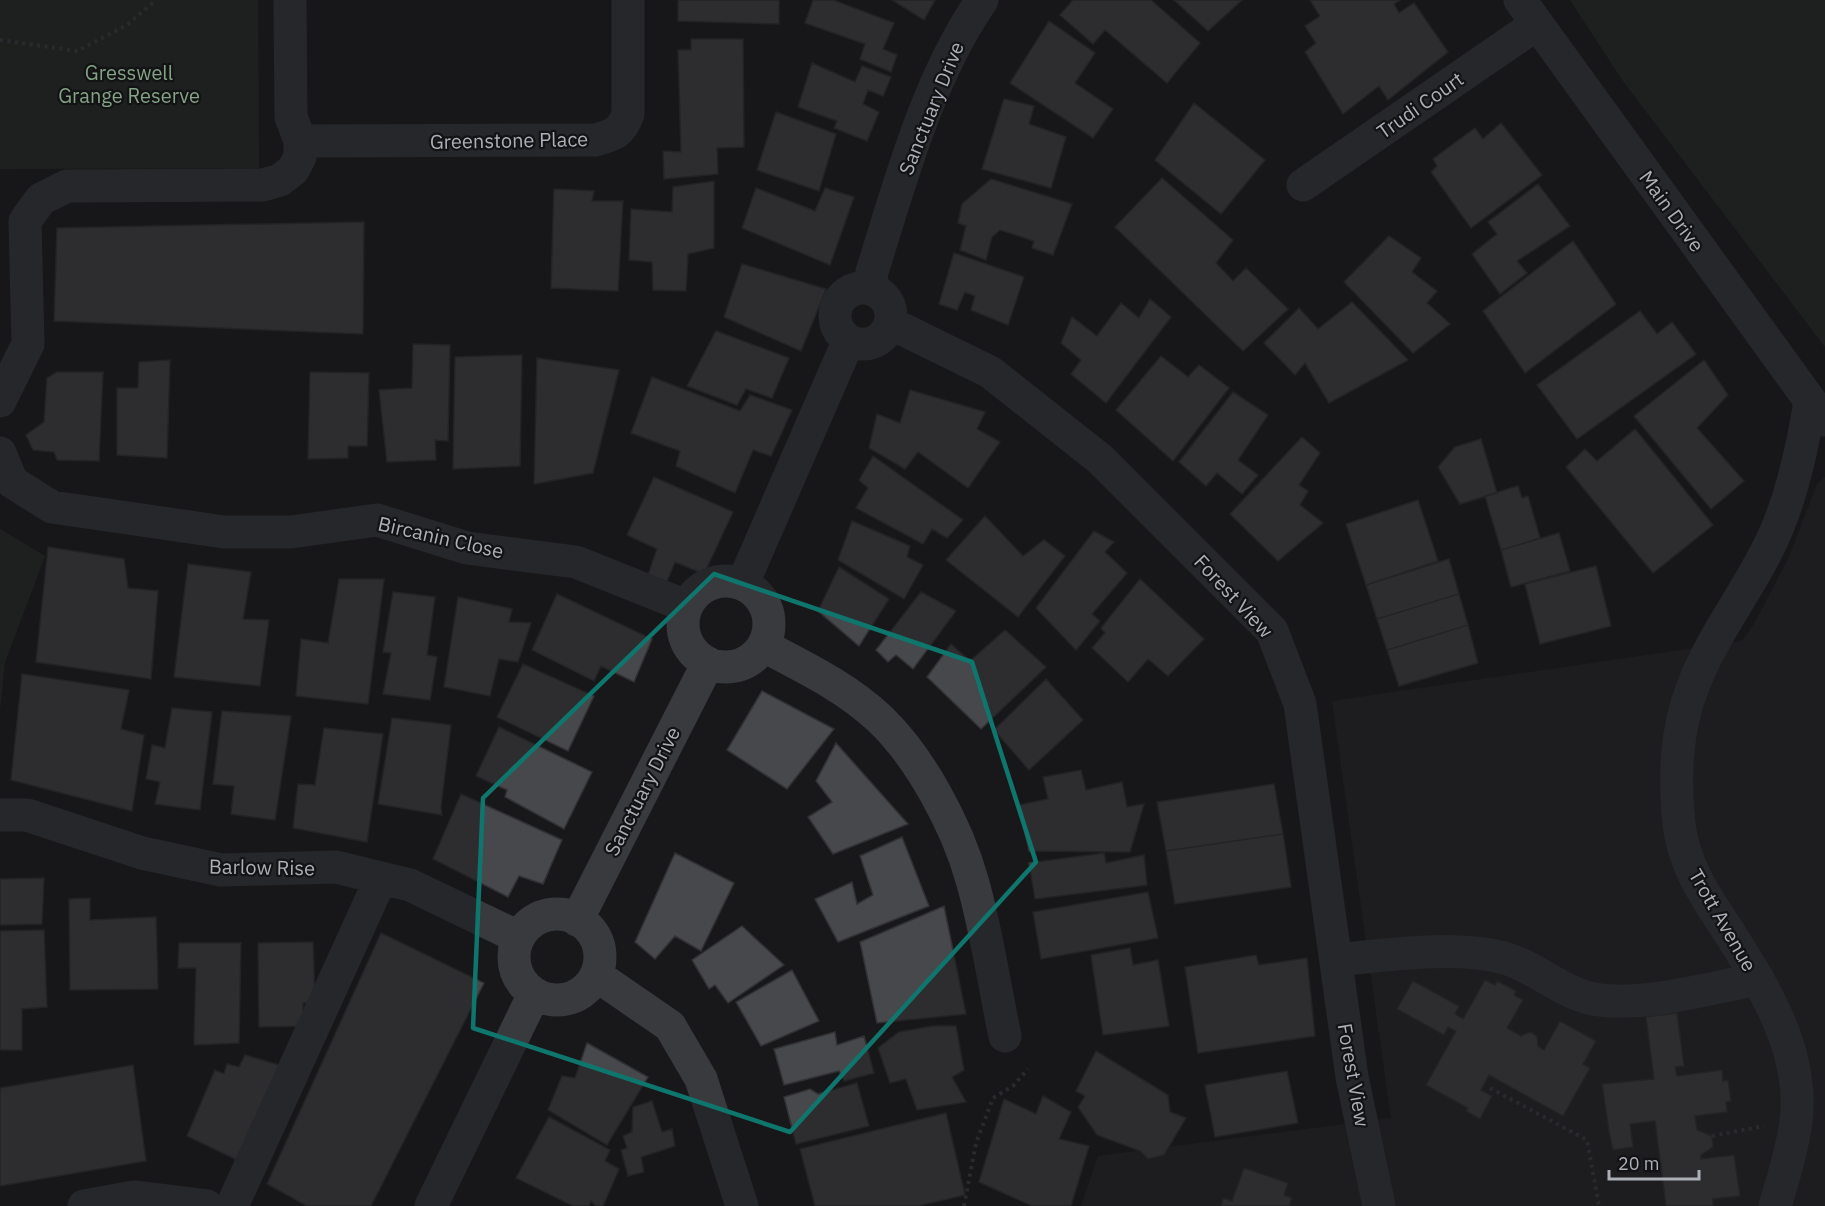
<svg xmlns="http://www.w3.org/2000/svg" width="1825" height="1206" viewBox="0 0 1825 1206" font-family="'IBM Plex Sans',sans-serif">
<rect width="100%" height="100%" fill="#18181a"/>
<path fill="#242427" d="M1825,477V1206H1081L1098,1156L1391,1118L1332,701L1742,641L1754,624L1789,557L1817,484Z"/>
<path fill="#242c25" d="M0,0H258L259,168L0,169Z
M1570,0H1825V347L1623,81Z
M0,529L45,556L5,662L0,709Z"/>
<path fill="#47484c" stroke="#323235" stroke-width="1.5" d="M678,0H779V24L678,21Z
M813,0H833L894,23L883,49L897,55L891,72L860,59L865,44L805,23Z
M892,0H935L924,20Z
M1073,0H1151L1200,43L1167,83L1105,30L1093,44L1060,15Z
M1174,0H1242L1208,31Z
M1310,0H1400L1394,4L1399,13L1414,3L1448,52L1388,100L1379,86L1343,114L1305,52L1316,43L1305,26L1320,16Z
M1049,21L1095,53L1075,83L1113,109L1093,138L1010,83Z
M691,39H743L744,147L717,148L718,174L664,179L663,151L681,152L678,50H691Z
M812,63L855,82L862,66L891,77L883,96L868,90L863,104L879,112L867,141L834,128L837,121L798,107Z
M1004,99L1034,106L1029,124L1066,137L1051,188L982,169Z
M1194,103L1265,160L1221,214L1155,160Z
M776,112L836,134L819,191L757,170Z
M1501,123L1542,175L1471,228L1431,172L1437,166L1433,159L1475,128L1483,139Z
M1162,178L1233,240L1216,263L1233,281L1246,268L1288,309L1243,351L1115,227Z
M991,179L1072,204L1053,255L1032,248L1034,241L1000,230L992,237L986,260L960,250L966,226L958,223L962,204Z
M714,181V248L688,254L686,291L653,290L652,262L629,260L631,209L672,212L673,187Z
M1538,184L1570,226L1517,261L1527,273L1500,294L1472,254L1497,234L1488,222Z
M756,188L815,211L825,188L854,197L830,265L742,228Z
M554,189L594,191L592,201H623L618,291L551,288Z
M364,222L363,334L54,321L57,228Z
M1389,236L1421,258L1412,272L1437,291L1427,303L1450,324L1413,353L1344,282Z
M1573,241L1616,304L1525,373L1483,311Z
M954,253L1024,277L1008,325L971,310L975,296L965,292L957,310L939,304Z
M742,264L826,289L801,351L724,317Z
M1150,299L1171,317L1106,403L1071,374L1081,360L1061,343L1072,317L1097,336L1121,303L1139,318Z
M1352,302L1408,360L1329,403L1305,363L1295,375L1264,343L1299,308L1318,329Z
M1640,311L1657,334L1672,322L1696,354L1577,439L1537,385Z
M716,331L789,358L772,398L746,389L737,405L687,386Z
M413,344L450,345L448,441L435,440L436,460L387,462L379,390L412,388Z
M522,355L520,466L453,469L455,357Z
M1161,356L1188,377L1199,365L1229,388L1173,461L1116,410Z
M537,358L619,370L593,473L534,484Z
M170,360L167,458L117,455V388H138L139,362Z
M1704,360L1728,395L1697,428L1744,481L1711,509L1634,416Z
M57,372H103L99,461L57,460L54,452L33,450L26,435L44,422L47,378Z
M310,372L369,373L367,446H348V458L308,459Z
M652,377L740,411L750,395L792,410L771,456L753,450L735,493L676,466L680,451L631,433Z
M910,390L985,412L977,429L1000,442L968,488L918,452L905,469L869,448L877,414L900,423Z
M1233,392L1268,415L1238,460L1258,475L1242,494L1217,473L1206,486L1179,462Z
M1635,429L1713,525L1653,573L1566,467L1585,449L1597,461Z
M1302,437L1320,453L1299,485L1308,491L1300,505L1323,523L1278,561L1230,514Z
M1481,439L1497,493L1460,504L1438,467L1455,447Z
M873,456L963,520L947,538L932,529L923,544L856,508L868,488L859,480Z
M654,477L733,512L704,574L675,562L665,586L647,578L657,549L627,535Z
M1518,486L1522,498L1528,496L1540,538L1501,550L1485,496Z
M1418,500L1438,561L1366,585L1346,524Z
M985,516L1023,556L1044,540L1065,556L1018,617L946,560Z
M852,521L910,546L907,557L923,565L904,599L838,560Z
M1094,531L1114,542L1105,552L1127,573L1092,614L1100,621L1076,650L1036,608Z
M1559,533L1570,571L1511,587L1501,550Z
M48,547L124,559L128,588L158,591L151,679L36,662Z
M1449,559L1459,594L1377,619L1366,585Z
M188,564L251,572L243,619L269,620L260,686L174,677Z
M1596,566L1611,626L1540,644L1525,584Z
M839,567L889,599L859,646L818,611Z
M339,579H384L368,704L296,696L301,639L328,643Z
M1140,579L1204,639L1168,676L1148,659L1128,682L1092,648L1105,633L1101,628Z
M393,592L435,597L427,655L437,657L430,700L383,694L391,653L383,652Z
M921,592L956,611L913,669L896,655L888,662L876,650Z
M557,594L652,639L634,682L601,666L594,681L532,650Z
M1459,594L1468,625L1387,650L1377,619Z
M458,597L512,609L509,622L531,623L518,662L499,659L490,696L444,687Z
M1468,625L1478,663L1399,686L1387,650Z
M1005,630L1046,667L981,729L927,677L951,644L970,661Z
M523,664L594,696L568,751L497,717Z
M22,674L129,690L121,729L144,735L132,811L11,780Z
M1046,679L1083,720L1029,770L994,730Z
M762,691L834,729L787,789L727,750Z
M172,708L212,712L200,810L155,804L160,782L146,779L152,745L165,748Z
M222,711L291,716L275,820L231,814L234,786L213,784Z
M392,718L451,725L441,807L442,815L378,804Z
M499,727L592,772L564,829L505,797L507,790L476,776Z
M324,728L383,734L367,842L293,828L298,784L315,785Z
M836,743L908,824L833,854L808,817L832,802L816,781Z
M1081,770L1086,790L1122,782L1127,807L1144,804L1130,852L1029,851L1019,805L1048,799L1043,777Z
M1274,784L1283,834L1166,851L1157,802Z
M461,794L562,840L543,884L519,876L508,897L433,859Z
M1283,834L1291,887L1175,904L1166,851Z
M902,837L929,906L838,942L815,899L852,882L857,904L873,895L860,856Z
M675,853L734,883L701,951L675,936L655,959L635,942Z
M1104,853L1106,863L1144,855L1147,885L1035,899L1029,863Z
M44,878L42,924L0,925V879Z
M1148,892L1158,938L1041,959L1033,912Z
M90,898V920L156,917L158,989L70,990L69,899Z
M944,906L966,1014L877,1023L860,942Z
M742,926L784,965L728,1003L715,985L709,989L692,960Z
M44,930L47,1007L22,1009V1050H0V931Z
M381,933L484,983L371,1206H307L267,1184Z
M313,942L315,1002L303,1003V1026L259,1027L258,943Z
M179,943H241L239,1043L194,1045L196,968H178Z
M1130,948L1133,965L1158,960L1169,1026L1103,1035L1091,955Z
M1256,955L1259,965L1307,958L1315,1036L1198,1053L1185,967Z
M792,970L819,1021L761,1046L736,1002Z
M1485,980L1495,985L1497,981L1516,991L1514,995L1523,1000L1507,1028L1521,1036L1530,1032L1537,1036L1538,1046L1544,1050L1560,1021L1596,1041L1583,1064L1590,1068L1563,1116L1489,1075L1481,1090L1492,1096L1480,1119L1466,1111L1468,1108L1426,1085L1456,1031L1448,1027L1444,1035L1397,1009L1413,981L1459,1006L1455,1014L1463,1019Z
M1677,1013L1684,1066L1675,1067L1677,1076L1722,1070L1723,1081L1728,1080L1731,1101L1726,1102L1727,1112L1695,1116L1697,1130L1712,1136L1713,1147L1701,1155V1159L1734,1155L1740,1196L1713,1199V1206H1666L1655,1121L1630,1124L1633,1147L1613,1150L1609,1131L1602,1084L1654,1079L1646,1017Z
M933,1026H956L964,1070L952,1077L966,1102L917,1110L906,1079L890,1083L878,1048L899,1032Z
M835,1032L837,1045L864,1036L874,1073L844,1081L839,1071L784,1085L774,1049Z
M587,1043L648,1077L607,1145L548,1110L562,1076L575,1078Z
M1096,1051L1168,1095L1170,1112L1186,1118L1164,1155L1148,1159L1140,1151L1097,1135L1078,1107L1085,1096L1076,1091Z
M245,1055L283,1066L239,1161L187,1136L215,1070L224,1074L227,1064L239,1067Z
M133,1065L146,1161L0,1186V1088Z
M1287,1071L1298,1123L1215,1137L1205,1085Z
M857,1083L869,1126L796,1144L784,1097L810,1089L818,1094Z
M1043,1096L1071,1112L1059,1139L1089,1146L1071,1206H1032L979,1182L1004,1099L1036,1114Z
M652,1101L662,1132L672,1129L675,1146L641,1157L644,1172L628,1176L621,1150L627,1148L623,1136L632,1132L633,1107Z
M946,1113L965,1195L918,1206H815L800,1149Z
M549,1117L610,1150L605,1161L619,1169L603,1206H596L591,1201L589,1206H573L516,1178Z
M1244,1168L1288,1183L1284,1195L1292,1198L1289,1206H1221L1223,1198L1232,1201Z"/>
<g fill="none" stroke-linecap="round" stroke-linejoin="round">
<path stroke="#3f4145" stroke-width="4" stroke-dasharray="3 4.5" stroke-linecap="butt" d="M0,40L77,51L127,25L156,0
M1490,1088L1587,1140L1599,1206
M1712,1136L1764,1126
M964,1206L976,1143L993,1098L1013,1086L1028,1069"/>
<path stroke="#393a3e" stroke-width="33" d="M1520,0L1824,420
M300,141L595,140C614,135 621,133 628,114V0
M1303,185L1537,24
M835 316a28 28 0 1 1 56 0a28 28 0 1 1-56 0Z
M870,289L872,272C900,182 928,78 982,0
M890,323L990,372L1100,459L1272,631L1300,704L1352,1077L1379,1206
M0,401L28,344L25,221L41,199L67,186L263,185L280,180L293,170L300,157V141L291,117L290,0
M0,453L12,482L52,507L224,532H291L377,520L467,548L576,562L686,606
M683 624a43 43 0 1 1 86 0a43 43 0 1 1-86 0Z
M743,583L848,342
M764,646C804,667 846,687 880,719C920,757 957,826 972,880C987,931 994,985 1005,1036
M0,815H27L142,853L221,870L336,867L381,878L410,885L518,937
M514 957a43 43 0 1 1 86 0a43 43 0 1 1-86 0Z
M577,920L708,663
M1336,960C1387,955 1454,945 1504,958C1539,968 1564,996 1600,1000C1646,1006 1711,988 1758,979
M596,975L670,1026L701,1079L742,1206
M84,1206L134,1197L207,1206
M232,1206L381,878
M431,1206L534,994
M1775,1206C1783,1179 1792,1151 1796,1122C1805,1050 1762,984 1725,926C1704,895 1683,862 1679,824C1674,780 1676,730 1692,689C1713,632 1754,584 1777,529C1794,488 1803,445 1810,402"/>
</g>
<path d="M0 0H1825V1206H0ZM714,574L972,662L1036,862L790,1132L473,1028L483,798Z" fill="#18181a" fill-opacity=".55" fill-rule="evenodd"/>
<path fill="none" stroke="#0f766e" stroke-width="4.5" stroke-linejoin="round" d="M714,574L972,662L1036,862L790,1132L473,1028L483,798Z"/>
<g text-anchor="middle" dominant-baseline="central" stroke-width="4.5" stroke-linejoin="round" paint-order="stroke">
<g font-size="20" fill="#84a285" stroke="#131315">
<text x="129" y="72">Gresswell<tspan x="129" dy="23">Grange Reserve</tspan></text>
</g>
<g font-size="20" fill="#abafb8" stroke="#131315">
<text transform="translate(1420 105) rotate(-35)">Trudi Court</text>
<text transform="translate(931 108) rotate(-68)">Sanctuary Drive</text>
<text transform="translate(509 140) rotate(-1)">Greenstone Place</text>
<text transform="translate(1672 211) rotate(54)">Main Drive</text>
<text transform="translate(441 537) rotate(13)">Bircanin Close</text>
<text transform="translate(1234 596) rotate(47)">Forest View</text>
<text transform="translate(642 791) rotate(-63)">Sanctuary Drive</text>
<text transform="translate(262 867) rotate(1)">Barlow Rise</text>
<text transform="translate(1723 920) rotate(60)">Trott Avenue</text>
<text transform="translate(1354 1075) rotate(80)">Forest View</text>
</g>
</g>
<path d="M1609 1170v9h90v-9" fill="none" stroke="#abafb8" stroke-width="3"/>
<text x="1618" y="1170" font-size="18" fill="#abafb8" stroke="#131315" stroke-width="4.5" paint-order="stroke">20 m</text>
</svg>
